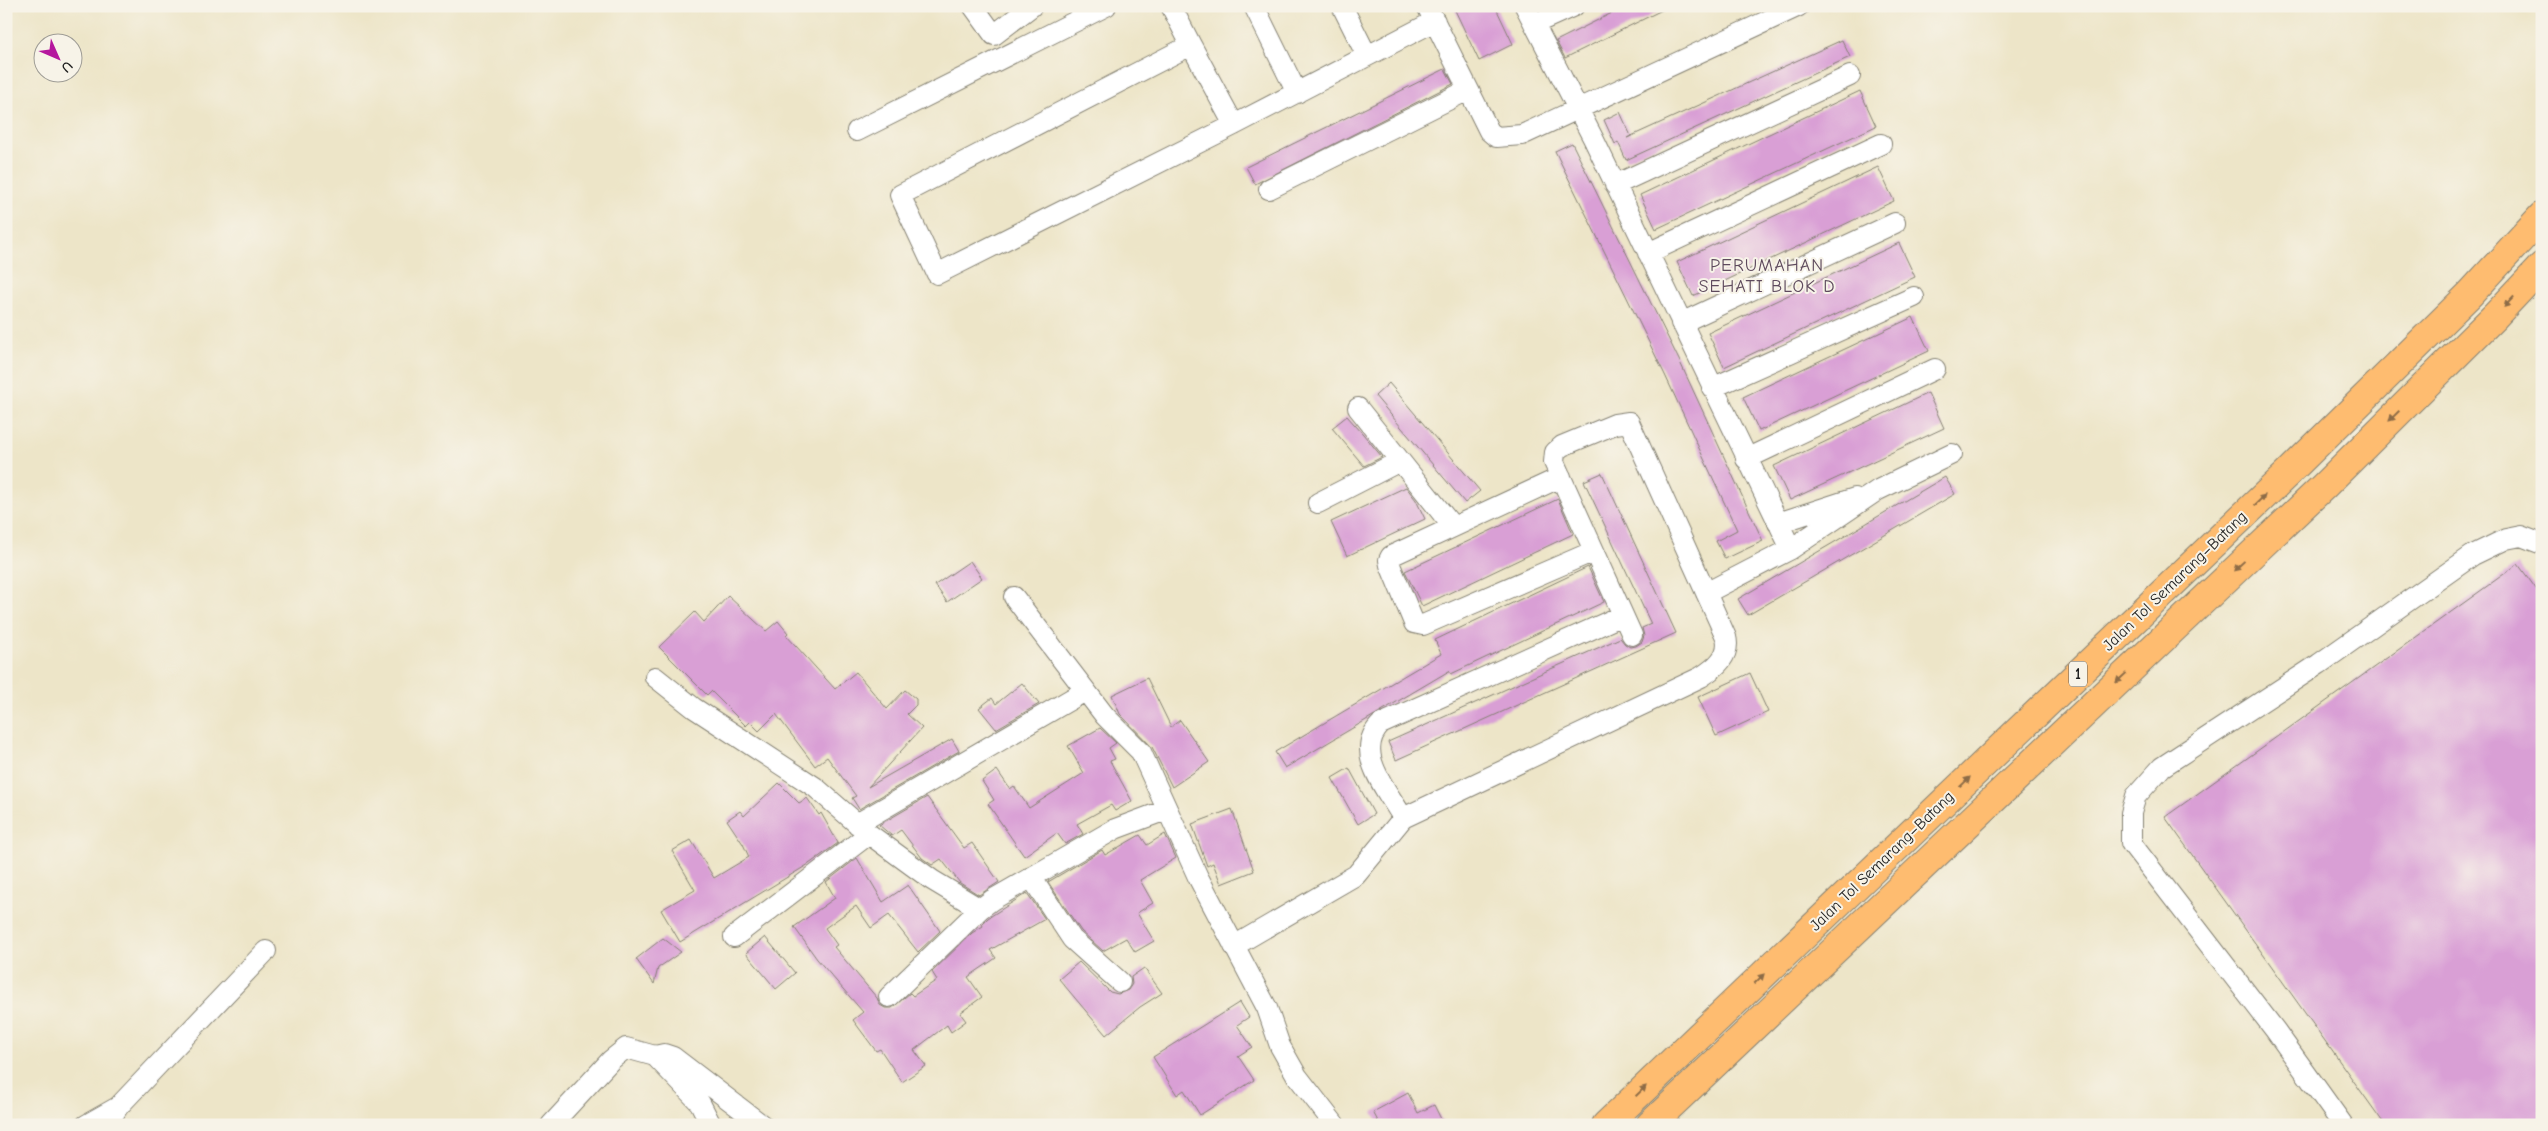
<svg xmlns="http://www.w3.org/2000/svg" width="2548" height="1131" viewBox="0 0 2548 1131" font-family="'Comic Neue',sans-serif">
<rect width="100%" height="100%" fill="#f7f3e8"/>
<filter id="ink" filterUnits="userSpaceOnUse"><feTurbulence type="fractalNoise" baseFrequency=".02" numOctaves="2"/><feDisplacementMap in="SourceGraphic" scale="10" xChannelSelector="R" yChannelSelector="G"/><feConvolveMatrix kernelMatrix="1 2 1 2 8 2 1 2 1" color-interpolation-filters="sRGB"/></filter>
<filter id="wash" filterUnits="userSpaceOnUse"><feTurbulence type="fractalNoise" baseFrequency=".0096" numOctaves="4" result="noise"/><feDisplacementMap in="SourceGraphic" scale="20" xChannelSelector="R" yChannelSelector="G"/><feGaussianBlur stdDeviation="1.12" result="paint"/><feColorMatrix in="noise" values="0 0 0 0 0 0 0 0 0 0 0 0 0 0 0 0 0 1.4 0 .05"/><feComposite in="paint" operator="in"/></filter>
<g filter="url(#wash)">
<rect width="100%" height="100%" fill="#ede5c8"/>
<g id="blocks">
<path fill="#d99fd5" d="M1453,6H1495L1513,44L1479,61Z
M1626,6H1670L1565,58L1556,41Z
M1842,40L1850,57L1626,160L1618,142L1615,144L1604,120L1620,112L1631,136L1627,138Z
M1445,69L1453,84L1255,184L1246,167Z
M1860,91L1876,126L1656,229L1640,195Z
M1572,143L1679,360L1763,541L1725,559L1716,541L1737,530L1665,375L1555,151Z
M1878,167L1894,201L1693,296L1677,262Z
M1899,243L1915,277L1724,367L1708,333Z
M1913,317L1929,351L1759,431L1743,397Z
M1389,383L1480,491L1465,503L1375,396Z
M1928,393L1944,428L1790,500L1774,466Z
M1347,416L1363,434L1382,457L1364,466L1332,428Z
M1602,473L1676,633L1396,760L1388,742L1620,638L1625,644L1630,647L1636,646L1642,642L1644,636L1642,628L1651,624L1584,481Z
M1945,477L1955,494L1748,615L1738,599Z
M1406,487L1416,500L1425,519L1347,556L1331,522Z
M1558,499L1573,534L1422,606L1405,571Z
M970,561L982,578L947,602L935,585Z
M2518,564L2542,597V1125H2385L2165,817Z
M1588,567L1604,602L1451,674L1449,671L1285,768L1275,752L1441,654L1435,640Z
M728,596L766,631L778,621L788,633L786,635L835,689L856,672L887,709L905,690L916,699V705L907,714L922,728L868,787L952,739L959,751L859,809L852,798L856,796L827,757L815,766L776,714L759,731L750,722L746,726L711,691L707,695L659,647L695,612L704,622Z
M1750,673L1768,712L1716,736L1698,697Z
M1147,678L1171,727L1180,720L1209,762L1172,787L1152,747L1120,714L1112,695Z
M1022,683L1039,704L996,729L979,708L992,698L996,704Z
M1100,728L1116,743L1109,748L1115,759L1110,761L1132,801L1115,811L1111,805L1077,824L1083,834L1065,844L1057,833L1024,856L988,804L994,800L982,781L997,770L1010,789L1014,786L1029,808L1084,773L1068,746Z
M1349,768L1374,814L1358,824L1332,778Z
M779,783L799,803L807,798L819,815L821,813L838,843L809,864L680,942L661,910L695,890L672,851L691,840L714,878L749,857L743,844L727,820L740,811L744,816Z
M927,797L964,848L972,843L999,882L979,895L960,883L941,859L932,865L922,858L901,830L892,836L879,825Z
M1232,809L1254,871L1221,884L1213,863L1207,866L1192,824Z
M1165,834L1176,858L1140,880L1153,903L1137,913L1154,941L1135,952L1126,938L1103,951L1081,931L1048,882L1102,850L1105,855L1140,835L1147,845Z
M857,858L883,902L908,885L940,931L918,952L889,915L871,928L856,906L825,928L837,945L834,947L877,998L880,1005L885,1008H892L910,993L913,996L937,980L932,972L972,933L983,926L982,924L988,918L1027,893L1045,919L990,950L996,958L968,977L982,997L960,1013L966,1021L951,1032L947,1025L914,1050L926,1066L902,1082L880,1049L876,1051L853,1020L863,1012L817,959L794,927L835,898L826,882Z
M765,937L795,973L776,989L746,953Z
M663,938L681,952L658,968L654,984L636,959Z
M1079,962L1110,992L1118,994L1128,990L1132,984L1131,977L1144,968L1162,993L1140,1007L1106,1035L1059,979Z
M1240,1002L1249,1017L1237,1025L1252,1047L1238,1056L1254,1080L1200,1115L1184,1090L1177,1095L1153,1057Z
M1408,1093L1418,1113L1434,1105L1444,1125H1380L1373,1112Z"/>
</g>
</g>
<g filter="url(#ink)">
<use href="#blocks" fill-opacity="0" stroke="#848072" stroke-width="1"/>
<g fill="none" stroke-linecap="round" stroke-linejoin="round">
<g stroke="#848072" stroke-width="22">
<path id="minor" d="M973,6L994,35L1032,6
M1171,6L1191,45L900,195L937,274L1234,125L1435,21
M1254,6L1297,93
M1342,6L1367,56
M1427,6L1489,131L1496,137L1522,135L1799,6
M1525,6L1593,138L1791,549L1706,593
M1534,24L1574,6
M1191,45L1234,125
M857,131L1106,6
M1615,185L1850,76
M1269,189L1468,90
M1648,253L1881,144
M1681,323L1895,223
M1712,388L1914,297
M1358,408L1453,527
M1746,459L1935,369
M1561,477L1391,556L1389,560L1390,565L1414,623L1423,625L1594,551
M1318,503L1400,461
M1778,523L1855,498
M1791,549L1878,490L1952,454
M1014,597L1105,716L1141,752L1198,877L1267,1008L1280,1046L1297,1076L1335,1125
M655,677L694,708L815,787L869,834L932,880L980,909
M1403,818C1388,791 1352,752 1381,724L1623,615
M857,824L1085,691
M1031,877L1072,939L1120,982
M734,937L869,834
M1234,946L1356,875L1403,818L1701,677C1715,668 1731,656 1726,637L1629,422L1615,424L1562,446L1555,452L1554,462L1632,635
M889,997L980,909L992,900L1115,829L1166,810
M655,1056L700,1103L711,1125
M86,1125L116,1108
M107,1125L118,1107L266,951
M551,1125L611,1060L626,1048L655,1056L664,1054L673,1057L762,1125
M2343,1125L2275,1030L2131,843V813L2136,796L2162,767L2319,664L2473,555L2506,539L2521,536L2542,544"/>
</g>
<g stroke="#848072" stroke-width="30">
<path id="highway" d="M1606,1125L2287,474L2470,294L2542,216
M1650,1125L2324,486L2495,316L2542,266"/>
</g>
<use href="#minor" stroke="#fff" stroke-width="20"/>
<use href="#highway" stroke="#febc70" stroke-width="28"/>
</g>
<defs><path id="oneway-solid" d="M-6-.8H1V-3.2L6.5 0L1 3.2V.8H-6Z" transform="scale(1.25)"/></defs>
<g fill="#8d6c46">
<use href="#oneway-solid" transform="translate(2509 302) rotate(133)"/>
<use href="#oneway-solid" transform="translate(2394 416) rotate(135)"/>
<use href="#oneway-solid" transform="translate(2260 500) rotate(-44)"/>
<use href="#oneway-solid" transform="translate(2239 566) rotate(137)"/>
<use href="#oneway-solid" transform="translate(2121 678) rotate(137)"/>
<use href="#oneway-solid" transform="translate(1965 782) rotate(-44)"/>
<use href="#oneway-solid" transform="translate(1759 979) rotate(-44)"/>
<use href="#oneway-solid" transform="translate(1641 1091) rotate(-44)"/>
</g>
</g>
<g text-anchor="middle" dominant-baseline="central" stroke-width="4" stroke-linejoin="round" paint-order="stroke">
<rect fill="#f7f3e8" stroke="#5e5c59" stroke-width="1" x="2069" y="661.5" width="18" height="25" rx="4"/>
<g font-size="15" font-weight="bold" fill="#1c1c1c">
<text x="2078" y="674">1</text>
</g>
<g font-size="16" fill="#1c1c1c" stroke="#f7f3e8">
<text transform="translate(2175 581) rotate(-44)">Jalan Tol Semarang–Batang</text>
<text transform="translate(1882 861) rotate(-44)">Jalan Tol Semarang–Batang</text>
</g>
<g font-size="18" letter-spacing="1" fill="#5e4a5d" stroke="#f7f3e8">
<text x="1767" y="265">PERUMAHAN<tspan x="1767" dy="21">SEHATI BLOK D</tspan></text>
</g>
</g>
<rect width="2548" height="1131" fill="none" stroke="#f7f3e8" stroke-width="25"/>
<g transform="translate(58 58) rotate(135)"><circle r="24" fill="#f7f3e8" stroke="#9f9d96"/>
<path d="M0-4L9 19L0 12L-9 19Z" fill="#b5179e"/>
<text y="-8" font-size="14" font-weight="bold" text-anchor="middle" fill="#1c1c1c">U</text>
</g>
</svg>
